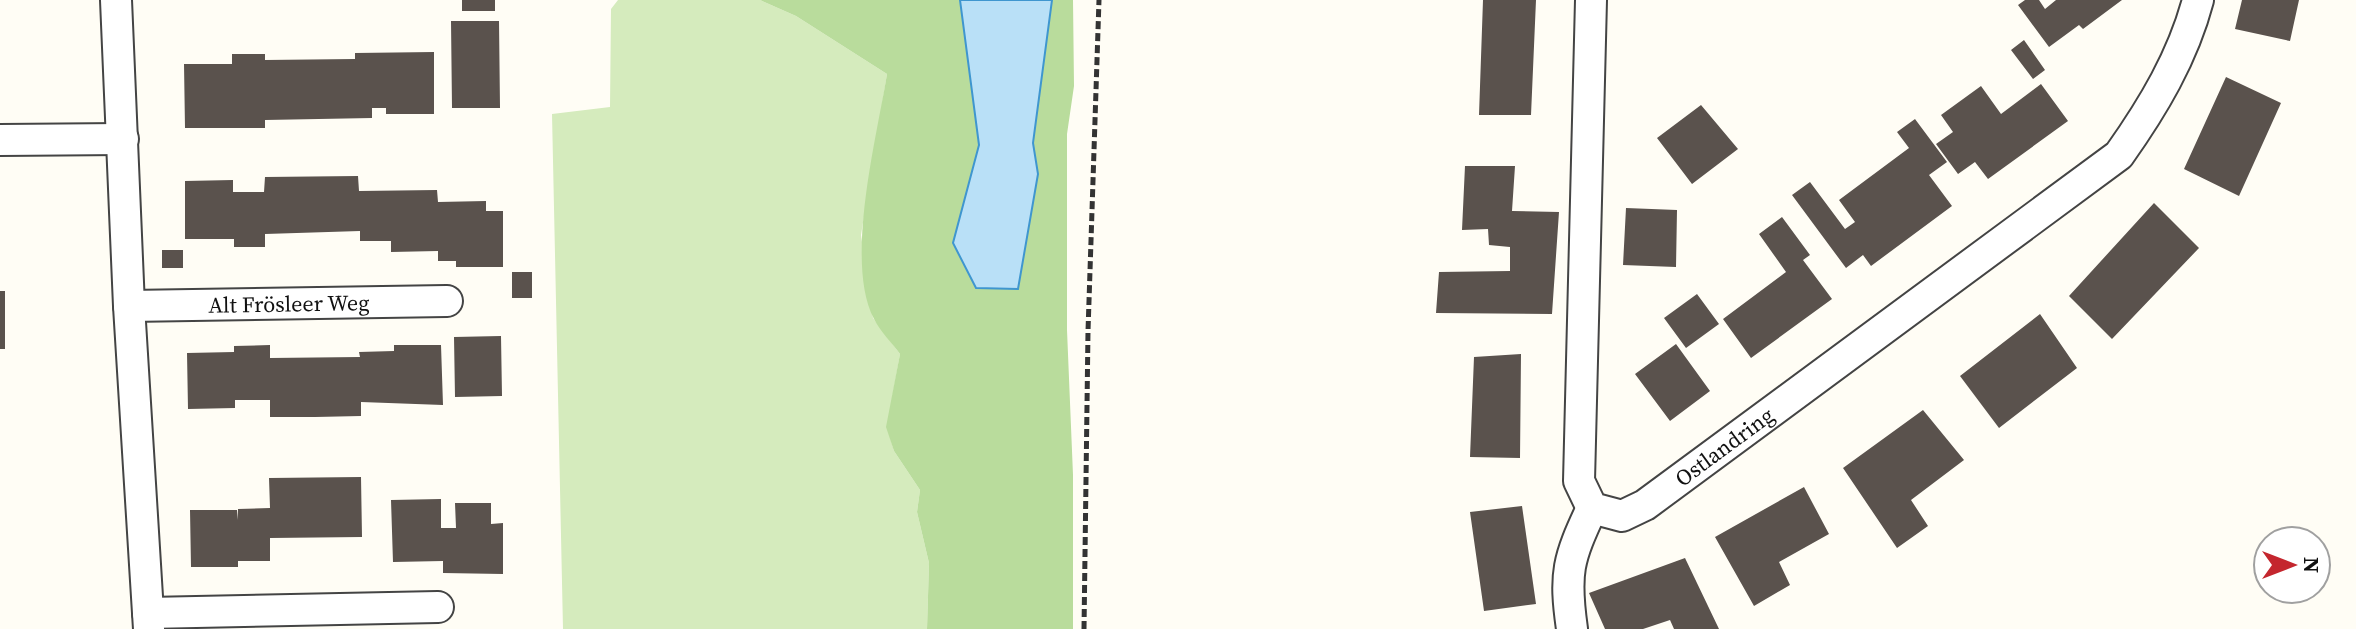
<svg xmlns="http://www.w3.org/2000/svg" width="2356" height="629" viewBox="0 0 2356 629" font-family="'Source Serif 4',serif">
<rect width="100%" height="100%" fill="#fffdf5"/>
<path fill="#d5ebbd" d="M618,0H760L796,16L887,74L861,235L873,318L900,354L887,427L894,451L920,490L917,512L929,563L927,629H563L552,114L610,107L611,9Z"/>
<path fill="#b9dc9c" d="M760,0H960L979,145L953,243L976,288L1018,289L1038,174L1033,143L1052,0H1073L1074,86L1067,134V330L1073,475V629H927L929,563L917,512L920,490L894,451L886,427L900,354C892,343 880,331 874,319C844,262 877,137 887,74L796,16Z"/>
<path fill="#b9e0f7" stroke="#3f96cf" stroke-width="2" d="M960,0H1052L1033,143L1038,174L1018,289L976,288L953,243L979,145Z"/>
<path fill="#5a524d" d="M462,0H495V11H462Z
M1483,0H1536L1531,115H1479Z
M2025,0H2039L2045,9L2056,0H2122L2083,29L2079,25L2049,47L2018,5Z
M2242,0H2299L2290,41L2235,29Z
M451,21H499L500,108H452Z
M2024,40L2045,70L2033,79L2011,50Z
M434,52V114H386V108H372V118L265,120V128H185L184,64H232V54H265V60L355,59V53Z
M2226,77L2281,103L2239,196L2184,169Z
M2041,84L2068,121L1988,179L1975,162L1958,174L1936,144L1953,132L1941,115L1981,86L2001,114Z
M1701,105L1738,149L1692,184L1657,138Z
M1915,119L1947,162L1929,175L1952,206L1871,266L1863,255L1846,268L1792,195L1810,182L1845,229L1855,222L1839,200L1909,148L1897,132Z
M1465,166H1515L1512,211L1559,212L1552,314L1436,313L1439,272L1510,271V247L1489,245L1488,229L1462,230Z
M358,176L359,191L437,190L438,202L486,201V211H503V267H456V261H438V251L391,252V241H360V231L265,234V247H234V239H185V181L233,180V192H264L265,177Z
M2154,203L2199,248L2112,339L2069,296Z
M1626,208L1677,210L1676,267L1623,265Z
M1782,217L1810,255L1803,260L1832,299L1751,358L1723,319L1786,272L1759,234Z
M162,250H183V268H162Z
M512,272H532V298H512Z
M0,291H5V349H0Z
M1697,294L1719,324L1686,348L1664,318Z
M2040,314L2077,368L1999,428L1960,376Z
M501,336L502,396L455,397L454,337Z
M1676,344L1710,391L1670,421L1635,374Z
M270,345V358L360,357L359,352L394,351V345H441L443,405L361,402V416L315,417H270V400H235V408L188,409L187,353L234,352V346Z
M1521,354L1520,458L1470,457L1474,357Z
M1923,410L1964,460L1911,500L1928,526L1897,548L1843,468Z
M361,477L362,537L270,538V561H238V567H191L190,510H237L238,520V509L270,508L269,478Z
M1804,487L1829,534L1779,562L1790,585L1754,606L1715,537Z
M441,499V528H456L455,503H491V524L503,523V574L443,573V561L393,562L391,500Z
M1522,506L1536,604L1484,611L1470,512Z
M1685,558L1719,629H1674L1670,620L1643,629H1605L1589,593Z"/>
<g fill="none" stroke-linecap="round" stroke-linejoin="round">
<g stroke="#444" stroke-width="34">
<g id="street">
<path d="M116,0L129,306L149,629"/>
<path id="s1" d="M1591,0L1579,481L1592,508L1622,516L1645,505L2119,155C2153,107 2183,57 2198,0"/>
<path d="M0,140L123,139"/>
<path id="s2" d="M129,306L447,301"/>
<path d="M148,613L438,607"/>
<path d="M1572,629C1564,573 1568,559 1592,508"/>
</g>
</g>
<path stroke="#333" stroke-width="5" stroke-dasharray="8 4" stroke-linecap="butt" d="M1084,629L1088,331L1099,0"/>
<use href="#street" stroke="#fff" stroke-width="30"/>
</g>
<g text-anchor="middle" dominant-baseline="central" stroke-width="8" stroke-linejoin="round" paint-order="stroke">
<g font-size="22" fill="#111" stroke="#fff">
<text stroke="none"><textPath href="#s2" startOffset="160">Alt Frösleer Weg</textPath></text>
<text stroke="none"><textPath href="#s1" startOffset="666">Ostlandring</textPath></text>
</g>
</g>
<g transform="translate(2292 565) rotate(90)"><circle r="38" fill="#ffffff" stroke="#a0a0a0" stroke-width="2"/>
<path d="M0-6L14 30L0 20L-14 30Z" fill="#c4262e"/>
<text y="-12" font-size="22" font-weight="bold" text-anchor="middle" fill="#111111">N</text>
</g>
</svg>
